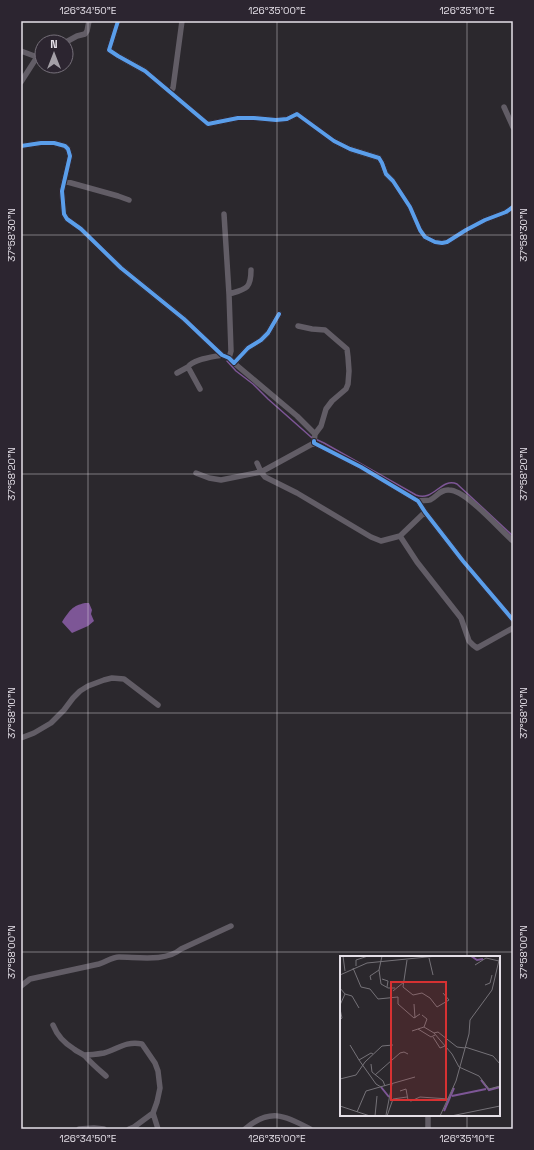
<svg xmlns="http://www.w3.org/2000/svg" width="534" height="1150" viewBox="0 0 534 1150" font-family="'Space Grotesk',sans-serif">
<rect width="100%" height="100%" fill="#2b282d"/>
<path fill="#7d5696" d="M85,603H89L92,610L91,614L94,621L88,626L72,633L62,622C70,610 72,606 85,603Z"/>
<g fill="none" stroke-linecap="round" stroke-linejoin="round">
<path stroke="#7d5696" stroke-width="1.5" d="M227,361L236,371L253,384L268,399L311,437L324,443L416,495C434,502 441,477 457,484L513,536"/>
<path stroke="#625d66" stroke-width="5.5" d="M118,21L109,50L118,56L145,71L208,124L238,118H254L276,120L287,119L297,114L334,141L350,149L379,158L382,163L386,174L393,181L410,207L420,230L425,237L435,242L442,243L447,242L466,230L485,220L506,212L513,207
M66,42L77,36L85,34L87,31L89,21
M21,51L37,57
M21,82L37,57L42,54
M170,92L173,88L182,21
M504,107L513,127
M21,146L41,143H54L65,146L68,149L70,156L62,191L64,214L67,219L81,229L121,268L184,319L222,355L229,358L234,363L248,348L261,340L268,333L279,314
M64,181L118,196L129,200
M224,214L229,294L231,351L229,358
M229,294C246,289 251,289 251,270
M298,326L312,329L325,330L347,349L348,357L349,371L348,384L346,389L332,401L326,409L321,426L315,434L314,443
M234,363L297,416L315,434
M177,373L188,367
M200,389L188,367C193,359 213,357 222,355
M314,443L361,467L418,501L425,512L463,561L513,620
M257,463L261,472L265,477L297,493L371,537L381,541L400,536L425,512
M196,473L209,478L221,480L261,472L314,443
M418,501C422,500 427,501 430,500C437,497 440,489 449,490C466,490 499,529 513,541
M400,536L417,562L461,618L469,641L473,645L477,648L513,628
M21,738L34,733L51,723L64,710L73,698L80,691L88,686L104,680L112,678L124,679L158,705
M21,986L30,979C53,974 76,969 99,964C106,962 112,957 119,957C138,957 166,962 181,949L231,926
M53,1025C57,1035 64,1043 74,1049C77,1052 82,1053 85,1056C91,1063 98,1069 106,1076
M84,1055C91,1055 98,1054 104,1053C118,1049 125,1041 142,1044L155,1063L158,1071L160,1088L157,1102L153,1113L134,1127L129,1129
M153,1113L158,1129
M428,1115V1129
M79,1129L94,1128L104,1129
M245,1129C269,1108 285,1115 310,1129"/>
<g stroke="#2c2530" stroke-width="6">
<path id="cycleway" d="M118,21L109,50L118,56L145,71L208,124L238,118H254L276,120L287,119L297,114L334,141L350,149L379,158L382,163L386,174L393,181L410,207L420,230L425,237L435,242L442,243L447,242L466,230L485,220L506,212L513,207
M21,146L41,143H54L65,146L68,149L70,156L62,191L64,214L67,219L81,229L121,268L184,319L222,355L229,358L234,363L248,348L261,340L268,333L279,314
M314,441V443L361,467L418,501L425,512L463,561L513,620"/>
</g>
<use href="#cycleway" stroke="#5a9eea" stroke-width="4"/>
</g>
<path fill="none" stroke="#e5e0e8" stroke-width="1" stroke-opacity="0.45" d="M88,21V1129M277,21V1129M467,21V957M21,235H513M21,474H513M21,713H513M21,952H513M467,1115V1129"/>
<g transform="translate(340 956)">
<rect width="160" height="160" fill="#2b282d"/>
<path fill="none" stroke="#7d5696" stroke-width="2" d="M131,0L137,4L143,3M141,124L149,134L160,131M41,131L49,141M112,140L146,133M104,155L114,132"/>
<path fill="none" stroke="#757278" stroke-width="1" d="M3,0L5,15M42,0L39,14L41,28L48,32H55M89,2L93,19M67,4L63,31L73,39L82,37L90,42L97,51L109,44L103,37M135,9L146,2L159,5M16,10V4L28,0M13,12L21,31L30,33L38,43L58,41V48L74,62L80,58M0,19L27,7L97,0M42,23L48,25L47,31M31,24L30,20L39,14M145,29L150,27L152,19M0,32L5,38L12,40L19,52M53,35L64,26M74,48L75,62M0,49L5,38M0,53L2,62L0,64M82,59L87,63L84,71M84,71L94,77L112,98L119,111L139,120L149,133L160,130M78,73L91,81L95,79M72,75L84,71M94,77L98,76L117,91L125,92M93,81L100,92L105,90M10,89L19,104L31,97L33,98M125,91L153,100L160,108M19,104L36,128L41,131M31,108L32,116L43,125L45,130M35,119L60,97L64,96L68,98M0,123L16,119L25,106L42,90L53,89M60,135L66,133L68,144L71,145L80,141L109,143M0,150L30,160M17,156L26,135L75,121M46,159L52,128M35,160L37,140M47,160L53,143L67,141M100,160L116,125L129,78L130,64L152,34L160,0M111,160L160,150"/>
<path fill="#d73132" fill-opacity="0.15" stroke="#d73132" stroke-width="2" d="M51,26H106V144H51Z"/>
<rect width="160" height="160" fill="none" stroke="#e5e0e8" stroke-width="2"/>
</g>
<rect width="534" height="1150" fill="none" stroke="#2c2530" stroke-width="44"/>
<g transform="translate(54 54)"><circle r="19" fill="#2c2530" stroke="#76707a"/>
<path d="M0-3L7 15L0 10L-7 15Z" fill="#a4a0a7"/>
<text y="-6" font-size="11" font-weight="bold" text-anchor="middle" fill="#e5e0e8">N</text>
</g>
<rect x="22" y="22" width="490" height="1106" fill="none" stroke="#e5e0e8" stroke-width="1.5"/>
<g font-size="10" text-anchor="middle" fill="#e5e0e8">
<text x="88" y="14">126°34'50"E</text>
<text x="277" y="14">126°35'00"E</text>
<text x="467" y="14">126°35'10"E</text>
<text transform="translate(11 235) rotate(-90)" y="4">37°58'30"N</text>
<text transform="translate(523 235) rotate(-90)" y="4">37°58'30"N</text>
<text transform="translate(11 474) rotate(-90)" y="4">37°58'20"N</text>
<text transform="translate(523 474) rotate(-90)" y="4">37°58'20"N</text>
<text transform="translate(11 713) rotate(-90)" y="4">37°58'10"N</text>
<text transform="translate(523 713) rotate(-90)" y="4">37°58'10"N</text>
<text transform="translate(11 952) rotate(-90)" y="4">37°58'00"N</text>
<text transform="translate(523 952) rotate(-90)" y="4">37°58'00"N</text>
<text x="88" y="1142">126°34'50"E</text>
<text x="277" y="1142">126°35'00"E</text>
<text x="467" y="1142">126°35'10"E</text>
</g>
</svg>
